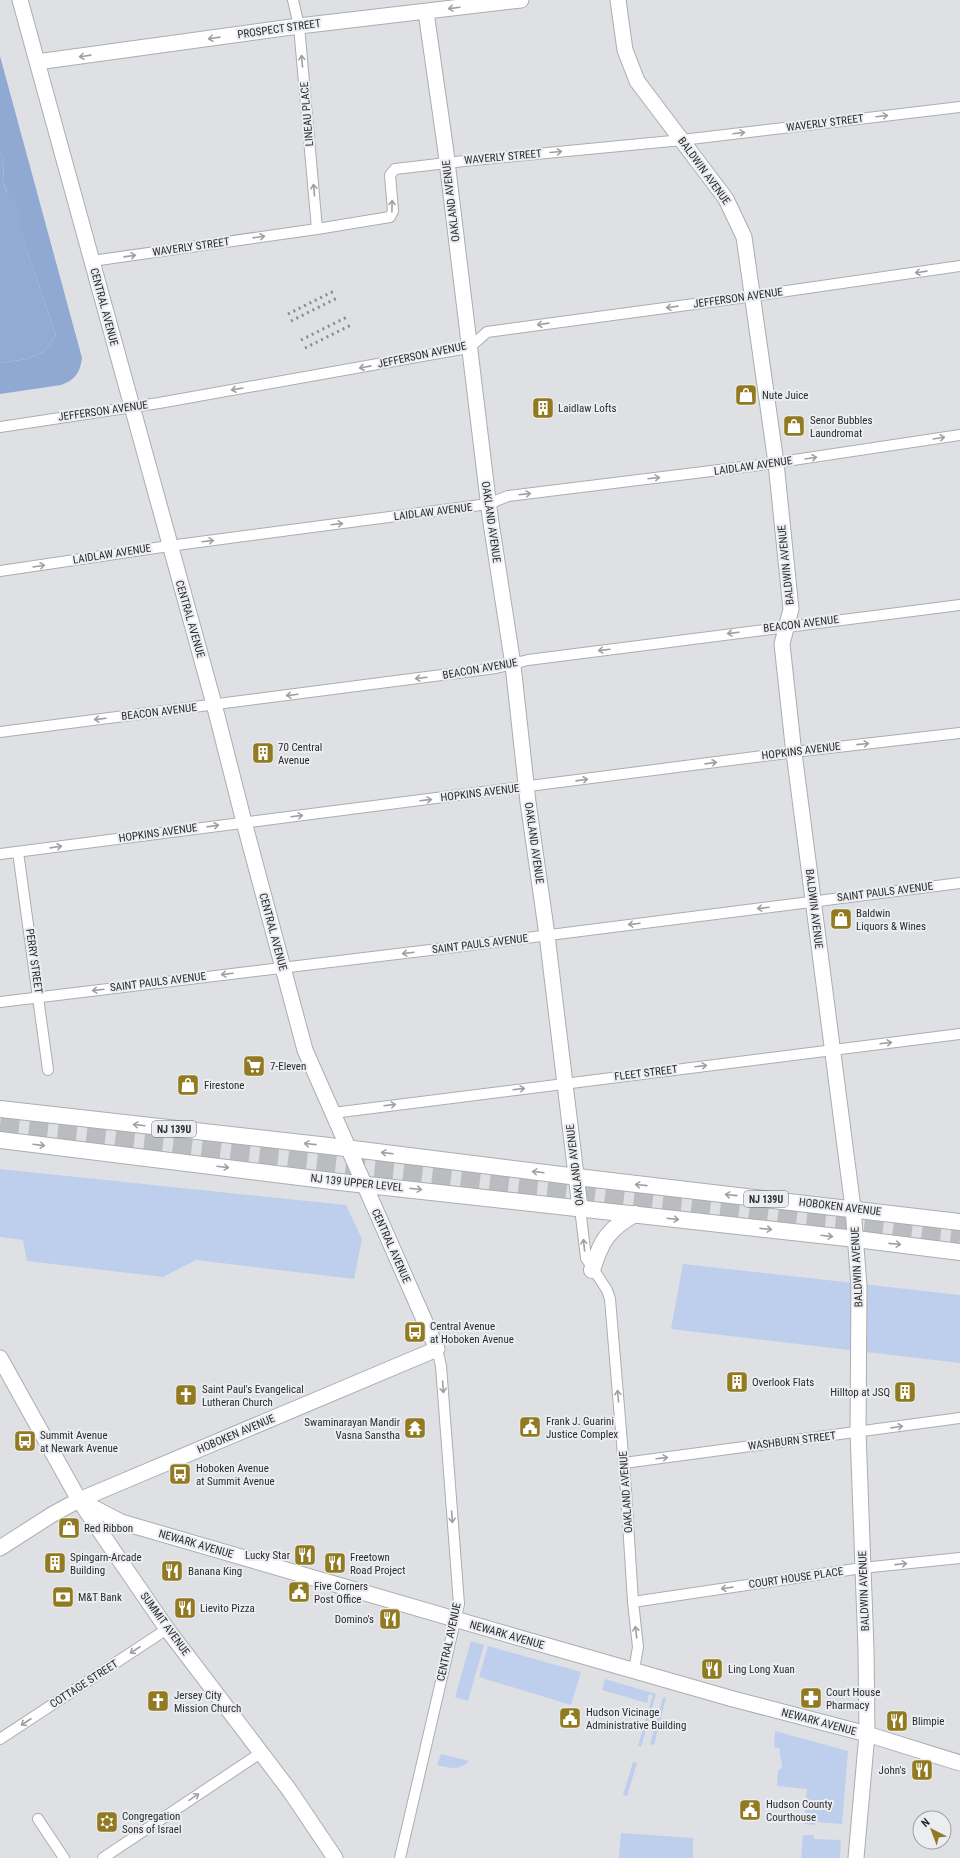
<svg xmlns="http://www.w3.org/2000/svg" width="960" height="1858" viewBox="0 0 960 1858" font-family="'Roboto Condensed',sans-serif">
<rect width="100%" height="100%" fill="#dee0e4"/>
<path fill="#bdcfec" d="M0,1169L346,1205L362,1239L354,1279L196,1260L163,1277L27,1261L23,1240L0,1237Z
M683,1264L960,1295V1363L671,1329Z
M471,1641L484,1645L468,1701L455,1697Z
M488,1646L581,1672L571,1705L479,1677Z
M605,1679L656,1694L641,1747L638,1746L653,1695L649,1694L647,1703L602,1690Z
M663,1697L666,1698L654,1745L650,1744Z
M775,1731L848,1751L842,1824L816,1822L815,1825L804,1824L807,1789L777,1786L778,1771L782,1768C782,1760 779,1756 780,1749L774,1747Z
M441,1754L469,1761C459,1771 450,1768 437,1765Z
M633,1762L637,1763L627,1796L623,1795Z
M621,1833L693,1838V1858H619Z
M803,1835H814V1839L841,1840L840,1858H801Z"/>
<path fill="#90a9d3" d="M0,56L82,358C80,373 75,380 61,385L0,394V363L27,359L44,352L56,335L28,254L21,227L3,181L4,159L0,152Z"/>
<path fill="#92abd5" d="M0,152L4,159L3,181L7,192L14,195L28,254L56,335L44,352L27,359L0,363Z"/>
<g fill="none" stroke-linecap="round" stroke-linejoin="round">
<path stroke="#babcbf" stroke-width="19" stroke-dasharray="19 10" stroke-linecap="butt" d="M0,1126L960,1238"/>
<g stroke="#abadb1" stroke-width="12">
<path id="street" d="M293,0L299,26L317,229
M92,261L317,229L390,217L393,211L390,175L395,169L464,161L682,140L960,107
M0,427L159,403L456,350L469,348L487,332L739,298L960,266
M0,571L169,546L488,504L508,496L760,465L960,435
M0,732L496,668L528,660L960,605
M18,852L48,1070
M0,854L794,752L960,733
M0,1002L455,947L960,883
M333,1113L960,1034
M580,1208L586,1258L607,1290L610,1299L626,1491L633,1602L638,1647L634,1670
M624,1463L960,1418
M633,1602L862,1568L960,1558
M0,1739L167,1629
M38,1819L64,1858
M103,1858L262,1752
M400,1858L459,1604L441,1366L437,1349"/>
</g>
<g stroke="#abadb1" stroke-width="17">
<path id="secondary" d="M618,0L625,50L637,81L726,199L744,237L776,463L791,609L782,644L793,745L853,1208L859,1286L858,1432L866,1649L867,1734L856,1858
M426,12L445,145L490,516L513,665L528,802L547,935L580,1208
M37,62L299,26L521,0
M0,1358L79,1500L106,1540L167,1629L290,1791L335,1858
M79,1500L121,1522L513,1636L733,1699L867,1734L960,1763
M0,1548L53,1514L79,1500L437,1349L305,1050L244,822L214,704L20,0"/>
</g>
<g stroke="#abadb1" stroke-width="18">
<path id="primary" d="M0,1109L329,1146L594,1179L960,1222
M0,1140L340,1182L856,1239L960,1252
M592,1270C601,1241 608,1229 635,1214"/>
</g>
<use href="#street" stroke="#fff" stroke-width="10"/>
<use href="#secondary" stroke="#fff" stroke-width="15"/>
<use href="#primary" stroke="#fff" stroke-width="16"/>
<path stroke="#8a8c8e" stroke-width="3" stroke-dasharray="2 4" stroke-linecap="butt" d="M288,314L334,291
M291,321L337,298
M301,340L347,317
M305,348L351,325"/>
</g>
<defs><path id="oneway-shaft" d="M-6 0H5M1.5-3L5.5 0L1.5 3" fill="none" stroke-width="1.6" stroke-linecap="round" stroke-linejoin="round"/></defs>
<g stroke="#a0a0a0">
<use href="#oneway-shaft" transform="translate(454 8) rotate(173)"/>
<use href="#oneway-shaft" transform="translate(214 38) rotate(172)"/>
<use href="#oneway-shaft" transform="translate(85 56) rotate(172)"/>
<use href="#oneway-shaft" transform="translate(302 61) rotate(-95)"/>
<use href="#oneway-shaft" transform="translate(882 116) rotate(-7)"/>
<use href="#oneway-shaft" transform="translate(739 133) rotate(-7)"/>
<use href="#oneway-shaft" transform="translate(556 152) rotate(-5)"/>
<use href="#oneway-shaft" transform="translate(314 190) rotate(-95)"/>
<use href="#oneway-shaft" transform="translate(392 206) rotate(-89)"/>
<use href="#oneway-shaft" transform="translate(259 237) rotate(-8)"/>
<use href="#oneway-shaft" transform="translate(130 256) rotate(-8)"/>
<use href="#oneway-shaft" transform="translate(921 272) rotate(172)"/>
<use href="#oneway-shaft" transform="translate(672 307) rotate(172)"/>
<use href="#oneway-shaft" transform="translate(543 324) rotate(172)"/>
<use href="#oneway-shaft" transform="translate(365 367) rotate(169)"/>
<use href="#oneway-shaft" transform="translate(237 389) rotate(170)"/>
<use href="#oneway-shaft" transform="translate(939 438) rotate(-9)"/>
<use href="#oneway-shaft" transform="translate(811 458) rotate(-9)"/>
<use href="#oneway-shaft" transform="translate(654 478) rotate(-7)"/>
<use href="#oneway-shaft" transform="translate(525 494) rotate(-7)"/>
<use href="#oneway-shaft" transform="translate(337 524) rotate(-7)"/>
<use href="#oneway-shaft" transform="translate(208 541) rotate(-7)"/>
<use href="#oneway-shaft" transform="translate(39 566) rotate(-9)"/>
<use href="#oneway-shaft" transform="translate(733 633) rotate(173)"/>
<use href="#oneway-shaft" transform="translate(604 650) rotate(173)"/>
<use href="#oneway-shaft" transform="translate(421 678) rotate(173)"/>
<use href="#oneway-shaft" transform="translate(292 695) rotate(173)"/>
<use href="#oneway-shaft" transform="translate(100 719) rotate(173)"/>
<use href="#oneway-shaft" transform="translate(863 744) rotate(-6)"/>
<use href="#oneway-shaft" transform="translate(711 763) rotate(-8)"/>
<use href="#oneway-shaft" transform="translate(582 780) rotate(-8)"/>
<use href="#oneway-shaft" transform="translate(426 800) rotate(-7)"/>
<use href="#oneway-shaft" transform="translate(297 816) rotate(-7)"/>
<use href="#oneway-shaft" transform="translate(213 826) rotate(-8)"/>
<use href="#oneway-shaft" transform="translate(56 847) rotate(-8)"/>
<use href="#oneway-shaft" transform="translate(763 908) rotate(173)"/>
<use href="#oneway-shaft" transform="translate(634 924) rotate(173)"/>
<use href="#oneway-shaft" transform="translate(408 953) rotate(173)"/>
<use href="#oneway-shaft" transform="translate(227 974) rotate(173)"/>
<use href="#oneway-shaft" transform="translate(98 990) rotate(173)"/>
<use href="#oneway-shaft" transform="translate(886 1043) rotate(-7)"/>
<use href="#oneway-shaft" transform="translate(701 1066) rotate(-7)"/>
<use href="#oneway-shaft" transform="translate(519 1089) rotate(-7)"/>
<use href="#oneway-shaft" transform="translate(390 1105) rotate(-7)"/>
<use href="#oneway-shaft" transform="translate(139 1125) rotate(-173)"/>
<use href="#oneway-shaft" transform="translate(310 1144) rotate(-174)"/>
<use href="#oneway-shaft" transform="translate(39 1145) rotate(7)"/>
<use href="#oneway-shaft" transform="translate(387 1153) rotate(-173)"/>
<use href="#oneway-shaft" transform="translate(223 1167) rotate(7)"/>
<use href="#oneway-shaft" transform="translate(538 1172) rotate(-173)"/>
<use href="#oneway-shaft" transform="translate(641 1185) rotate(-174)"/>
<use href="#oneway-shaft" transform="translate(416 1189) rotate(6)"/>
<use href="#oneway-shaft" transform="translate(731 1195) rotate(-174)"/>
<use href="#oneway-shaft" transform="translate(673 1219) rotate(7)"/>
<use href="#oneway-shaft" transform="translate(766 1229) rotate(6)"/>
<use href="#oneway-shaft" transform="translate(827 1236) rotate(7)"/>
<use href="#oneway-shaft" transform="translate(895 1244) rotate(6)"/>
<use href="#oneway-shaft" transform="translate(584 1245) rotate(-96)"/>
<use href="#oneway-shaft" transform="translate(443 1387) rotate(86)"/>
<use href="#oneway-shaft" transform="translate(618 1396) rotate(-95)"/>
<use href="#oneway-shaft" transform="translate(897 1427) rotate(-8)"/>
<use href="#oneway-shaft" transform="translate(662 1458) rotate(-7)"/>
<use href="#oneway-shaft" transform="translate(452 1517) rotate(86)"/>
<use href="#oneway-shaft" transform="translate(901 1564) rotate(-6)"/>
<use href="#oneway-shaft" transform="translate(727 1588) rotate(172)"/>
<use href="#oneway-shaft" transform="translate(636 1632) rotate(-97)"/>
<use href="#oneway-shaft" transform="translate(135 1650) rotate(147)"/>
<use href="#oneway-shaft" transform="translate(26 1722) rotate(147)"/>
<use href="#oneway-shaft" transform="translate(194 1797) rotate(-34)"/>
</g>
<defs>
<g id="shop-square" transform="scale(1.15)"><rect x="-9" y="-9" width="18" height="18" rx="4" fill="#917a20" stroke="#ebedf1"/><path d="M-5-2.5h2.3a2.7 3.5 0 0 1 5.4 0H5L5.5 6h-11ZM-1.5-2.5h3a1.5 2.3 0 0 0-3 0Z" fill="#fff"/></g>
<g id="building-square" transform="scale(1.15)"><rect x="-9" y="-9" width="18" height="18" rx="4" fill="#917a20" stroke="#ebedf1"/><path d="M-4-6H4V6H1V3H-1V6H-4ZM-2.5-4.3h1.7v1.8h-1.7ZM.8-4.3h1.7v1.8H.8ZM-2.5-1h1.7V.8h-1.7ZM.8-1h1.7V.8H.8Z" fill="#fff"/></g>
<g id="supermarket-square" transform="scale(1.15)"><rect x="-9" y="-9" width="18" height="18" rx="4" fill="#917a20" stroke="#ebedf1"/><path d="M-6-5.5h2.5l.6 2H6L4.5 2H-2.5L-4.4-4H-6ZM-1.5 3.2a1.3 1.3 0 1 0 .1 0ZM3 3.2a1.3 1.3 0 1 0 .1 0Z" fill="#fff"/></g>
<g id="bus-square" transform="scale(1.15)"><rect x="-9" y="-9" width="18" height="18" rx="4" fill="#917a20" stroke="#ebedf1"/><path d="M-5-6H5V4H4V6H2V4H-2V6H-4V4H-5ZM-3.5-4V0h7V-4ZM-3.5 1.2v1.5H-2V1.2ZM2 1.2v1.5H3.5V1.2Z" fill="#fff"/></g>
<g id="church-square" transform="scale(1.15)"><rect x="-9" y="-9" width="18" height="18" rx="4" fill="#917a20" stroke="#ebedf1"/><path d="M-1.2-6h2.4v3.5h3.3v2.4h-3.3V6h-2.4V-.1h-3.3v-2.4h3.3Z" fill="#fff"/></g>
<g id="civic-square" transform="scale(1.15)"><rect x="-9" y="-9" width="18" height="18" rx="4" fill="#917a20" stroke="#ebedf1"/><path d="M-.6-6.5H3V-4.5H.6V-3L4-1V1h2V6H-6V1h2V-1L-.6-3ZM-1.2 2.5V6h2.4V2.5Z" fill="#fff"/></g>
<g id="temple-square" transform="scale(1.15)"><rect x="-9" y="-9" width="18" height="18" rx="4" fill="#917a20" stroke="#ebedf1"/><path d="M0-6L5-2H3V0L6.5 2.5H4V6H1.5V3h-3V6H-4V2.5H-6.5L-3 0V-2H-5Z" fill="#fff"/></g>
<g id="restaurant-square" transform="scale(1.15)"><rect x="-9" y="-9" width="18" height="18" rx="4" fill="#917a20" stroke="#ebedf1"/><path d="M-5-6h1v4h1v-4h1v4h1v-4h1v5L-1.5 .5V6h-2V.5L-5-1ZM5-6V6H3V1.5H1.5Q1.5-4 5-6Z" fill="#fff"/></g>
<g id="bank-square" transform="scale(1.15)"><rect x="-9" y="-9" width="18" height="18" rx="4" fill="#917a20" stroke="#ebedf1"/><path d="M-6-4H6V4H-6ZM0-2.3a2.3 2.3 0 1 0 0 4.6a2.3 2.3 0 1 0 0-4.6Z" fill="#fff"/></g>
<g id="pharmacy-square" transform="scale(1.15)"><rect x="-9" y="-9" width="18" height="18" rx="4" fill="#917a20" stroke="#ebedf1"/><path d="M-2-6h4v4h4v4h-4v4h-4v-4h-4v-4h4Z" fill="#fff"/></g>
<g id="synagogue-square" transform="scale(1.15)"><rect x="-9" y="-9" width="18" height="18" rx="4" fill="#917a20" stroke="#ebedf1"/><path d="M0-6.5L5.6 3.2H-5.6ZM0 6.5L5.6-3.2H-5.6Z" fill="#fff"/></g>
</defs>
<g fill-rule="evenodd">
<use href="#shop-square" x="746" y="395"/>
<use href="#building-square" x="543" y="408"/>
<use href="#shop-square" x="794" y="426"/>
<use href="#building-square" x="263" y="753"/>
<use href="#shop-square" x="841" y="919"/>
<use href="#supermarket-square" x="254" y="1066"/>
<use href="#shop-square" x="188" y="1085"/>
<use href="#bus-square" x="415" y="1332"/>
<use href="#building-square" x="737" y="1382"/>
<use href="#building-square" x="905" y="1392"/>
<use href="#church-square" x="186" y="1395"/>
<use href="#civic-square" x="530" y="1427"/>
<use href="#temple-square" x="415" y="1428"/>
<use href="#bus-square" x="25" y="1441"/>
<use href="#bus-square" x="180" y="1474"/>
<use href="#shop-square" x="69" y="1528"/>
<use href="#restaurant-square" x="305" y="1555"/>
<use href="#building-square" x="55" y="1563"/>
<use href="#restaurant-square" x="335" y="1563"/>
<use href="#restaurant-square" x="172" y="1571"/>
<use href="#civic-square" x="299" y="1592"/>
<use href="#bank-square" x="63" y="1597"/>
<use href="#restaurant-square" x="185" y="1608"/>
<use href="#restaurant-square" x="390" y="1619"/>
<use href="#restaurant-square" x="712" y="1669"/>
<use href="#pharmacy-square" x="811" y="1698"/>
<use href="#church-square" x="158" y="1701"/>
<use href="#civic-square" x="570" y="1718"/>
<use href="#restaurant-square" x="897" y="1721"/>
<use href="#restaurant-square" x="922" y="1770"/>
<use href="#civic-square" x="750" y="1810"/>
<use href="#synagogue-square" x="107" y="1822"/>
</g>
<g text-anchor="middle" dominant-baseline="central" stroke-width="4" stroke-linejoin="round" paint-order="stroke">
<g fill="#ebedf1" stroke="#656668" stroke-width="1">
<rect x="152" y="1121" width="44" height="16" rx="3"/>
<rect x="744" y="1191" width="44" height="16" rx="3"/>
</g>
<g font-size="10" font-weight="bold" fill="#2b2c2d">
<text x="174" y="1129">NJ 139U</text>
<text x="766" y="1199">NJ 139U</text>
</g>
<g font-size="11" fill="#2b2c2d" stroke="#ebedf1">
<text transform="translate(279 29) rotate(-8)">PROSPECT STREET</text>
<text transform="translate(307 114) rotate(-95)">LINEAU PLACE</text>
<text transform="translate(825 123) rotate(-7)">WAVERLY STREET</text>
<text transform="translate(503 157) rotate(-5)">WAVERLY STREET</text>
<text transform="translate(704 171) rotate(54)">BALDWIN AVENUE</text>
<text transform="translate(451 201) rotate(-97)">OAKLAND AVENUE</text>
<text transform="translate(191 247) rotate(-8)">WAVERLY STREET</text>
<text transform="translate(738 298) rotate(-8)">JEFFERSON AVENUE</text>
<text transform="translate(104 307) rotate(75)">CENTRAL AVENUE</text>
<text transform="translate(422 355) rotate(-12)">JEFFERSON AVENUE</text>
<text transform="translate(103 411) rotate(-8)">JEFFERSON AVENUE</text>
<text transform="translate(753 466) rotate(-8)">LAIDLAW AVENUE</text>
<text transform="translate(433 512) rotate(-7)">LAIDLAW AVENUE</text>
<text transform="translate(491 522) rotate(82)">OAKLAND AVENUE</text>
<text transform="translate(112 554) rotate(-9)">LAIDLAW AVENUE</text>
<text transform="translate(786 565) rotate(-96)">BALDWIN AVENUE</text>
<text transform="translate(190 619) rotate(74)">CENTRAL AVENUE</text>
<text transform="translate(801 624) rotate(-7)">BEACON AVENUE</text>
<text transform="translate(480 669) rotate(-10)">BEACON AVENUE</text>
<text transform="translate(159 712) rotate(-7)">BEACON AVENUE</text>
<text transform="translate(801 751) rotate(-7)">HOPKINS AVENUE</text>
<text transform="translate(480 793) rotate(-7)">HOPKINS AVENUE</text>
<text transform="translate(158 833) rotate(-8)">HOPKINS AVENUE</text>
<text transform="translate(534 843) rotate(82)">OAKLAND AVENUE</text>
<text transform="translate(885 892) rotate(-7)">SAINT PAULS AVENUE</text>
<text transform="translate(814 909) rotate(83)">BALDWIN AVENUE</text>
<text transform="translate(273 932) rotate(75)">CENTRAL AVENUE</text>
<text transform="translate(480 944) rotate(-7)">SAINT PAULS AVENUE</text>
<text transform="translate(34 961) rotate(82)">PERRY STREET</text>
<text transform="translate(158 982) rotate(-7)">SAINT PAULS AVENUE</text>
<text transform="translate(646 1073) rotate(-7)">FLEET STREET</text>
<text transform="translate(575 1165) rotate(-97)">OAKLAND AVENUE</text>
<text transform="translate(357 1183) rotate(6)">NJ 139 UPPER LEVEL</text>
<text transform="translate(840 1207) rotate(7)">HOBOKEN AVENUE</text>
<text transform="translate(391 1246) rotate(66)">CENTRAL AVENUE</text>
<text transform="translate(857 1267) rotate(-93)">BALDWIN AVENUE</text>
<text transform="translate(236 1434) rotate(-23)">HOBOKEN AVENUE</text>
<text transform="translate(792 1441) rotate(-7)">WASHBURN STREET</text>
<text transform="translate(626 1492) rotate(-94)">OAKLAND AVENUE</text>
<text transform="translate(196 1544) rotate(16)">NEWARK AVENUE</text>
<text transform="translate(796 1578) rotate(-8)">COURT HOUSE PLACE</text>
<text transform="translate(864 1591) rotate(-92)">BALDWIN AVENUE</text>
<text transform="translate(165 1624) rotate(54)">SUMMIT AVENUE</text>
<text transform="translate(507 1635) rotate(16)">NEWARK AVENUE</text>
<text transform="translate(449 1642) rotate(-78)">CENTRAL AVENUE</text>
<text transform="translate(84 1684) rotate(-33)">COTTAGE STREET</text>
<text transform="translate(819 1722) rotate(15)">NEWARK AVENUE</text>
</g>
<g font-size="11" fill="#2b2c2d" stroke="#ebedf1" text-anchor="start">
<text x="762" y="395">Nute Juice</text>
<text x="558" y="408">Laidlaw Lofts</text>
<text x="810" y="420">Senor Bubbles<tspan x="810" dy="13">Laundromat</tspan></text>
<text x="278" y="747">70 Central<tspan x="278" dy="13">Avenue</tspan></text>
<text x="856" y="913">Baldwin<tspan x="856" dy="13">Liquors &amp; Wines</tspan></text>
<text x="270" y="1066">7-Eleven</text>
<text x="204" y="1085">Firestone</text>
<text x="430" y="1326">Central Avenue<tspan x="430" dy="13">at Hoboken Avenue</tspan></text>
<text x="752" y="1382">Overlook Flats</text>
<text x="202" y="1389">Saint Paul's Evangelical<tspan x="202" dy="13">Lutheran Church</tspan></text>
<text x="890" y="1392" text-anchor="end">Hilltop at JSQ</text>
<text x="546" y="1421">Frank J. Guarini<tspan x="546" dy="13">Justice Complex</tspan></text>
<text x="400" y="1422" text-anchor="end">Swaminarayan Mandir<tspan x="400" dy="13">Vasna Sanstha</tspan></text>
<text x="40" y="1435">Summit Avenue<tspan x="40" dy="13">at Newark Avenue</tspan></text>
<text x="196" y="1468">Hoboken Avenue<tspan x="196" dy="13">at Summit Avenue</tspan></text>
<text x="84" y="1528">Red Ribbon</text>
<text x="290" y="1555" text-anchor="end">Lucky Star</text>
<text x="70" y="1557">Spingarn-Arcade<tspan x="70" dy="13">Building</tspan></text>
<text x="350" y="1557">Freetown<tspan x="350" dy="13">Road Project</tspan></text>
<text x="188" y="1571">Banana King</text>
<text x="314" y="1586">Five Corners<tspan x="314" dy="13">Post Office</tspan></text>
<text x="78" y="1597">M&amp;T Bank</text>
<text x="200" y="1608">Lievito Pizza</text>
<text x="374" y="1619" text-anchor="end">Domino's</text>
<text x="728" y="1669">Ling Long Xuan</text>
<text x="826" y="1692">Court House<tspan x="826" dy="13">Pharmacy</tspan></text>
<text x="174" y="1695">Jersey City<tspan x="174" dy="13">Mission Church</tspan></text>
<text x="586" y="1712">Hudson Vicinage<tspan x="586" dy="13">Administrative Building</tspan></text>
<text x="912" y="1721">Blimpie</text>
<text x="906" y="1770" text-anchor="end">John's</text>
<text x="766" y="1804">Hudson County<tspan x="766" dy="13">Courthouse</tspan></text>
<text x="122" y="1816">Congregation<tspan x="122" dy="13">Sons of Israel</tspan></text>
</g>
</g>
<g transform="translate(932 1830) rotate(318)"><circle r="19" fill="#ebedf1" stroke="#9ea0a3"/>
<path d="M0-3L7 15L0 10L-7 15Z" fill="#917a20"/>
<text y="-6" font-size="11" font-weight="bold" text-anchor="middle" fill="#2b2c2d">N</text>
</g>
</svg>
